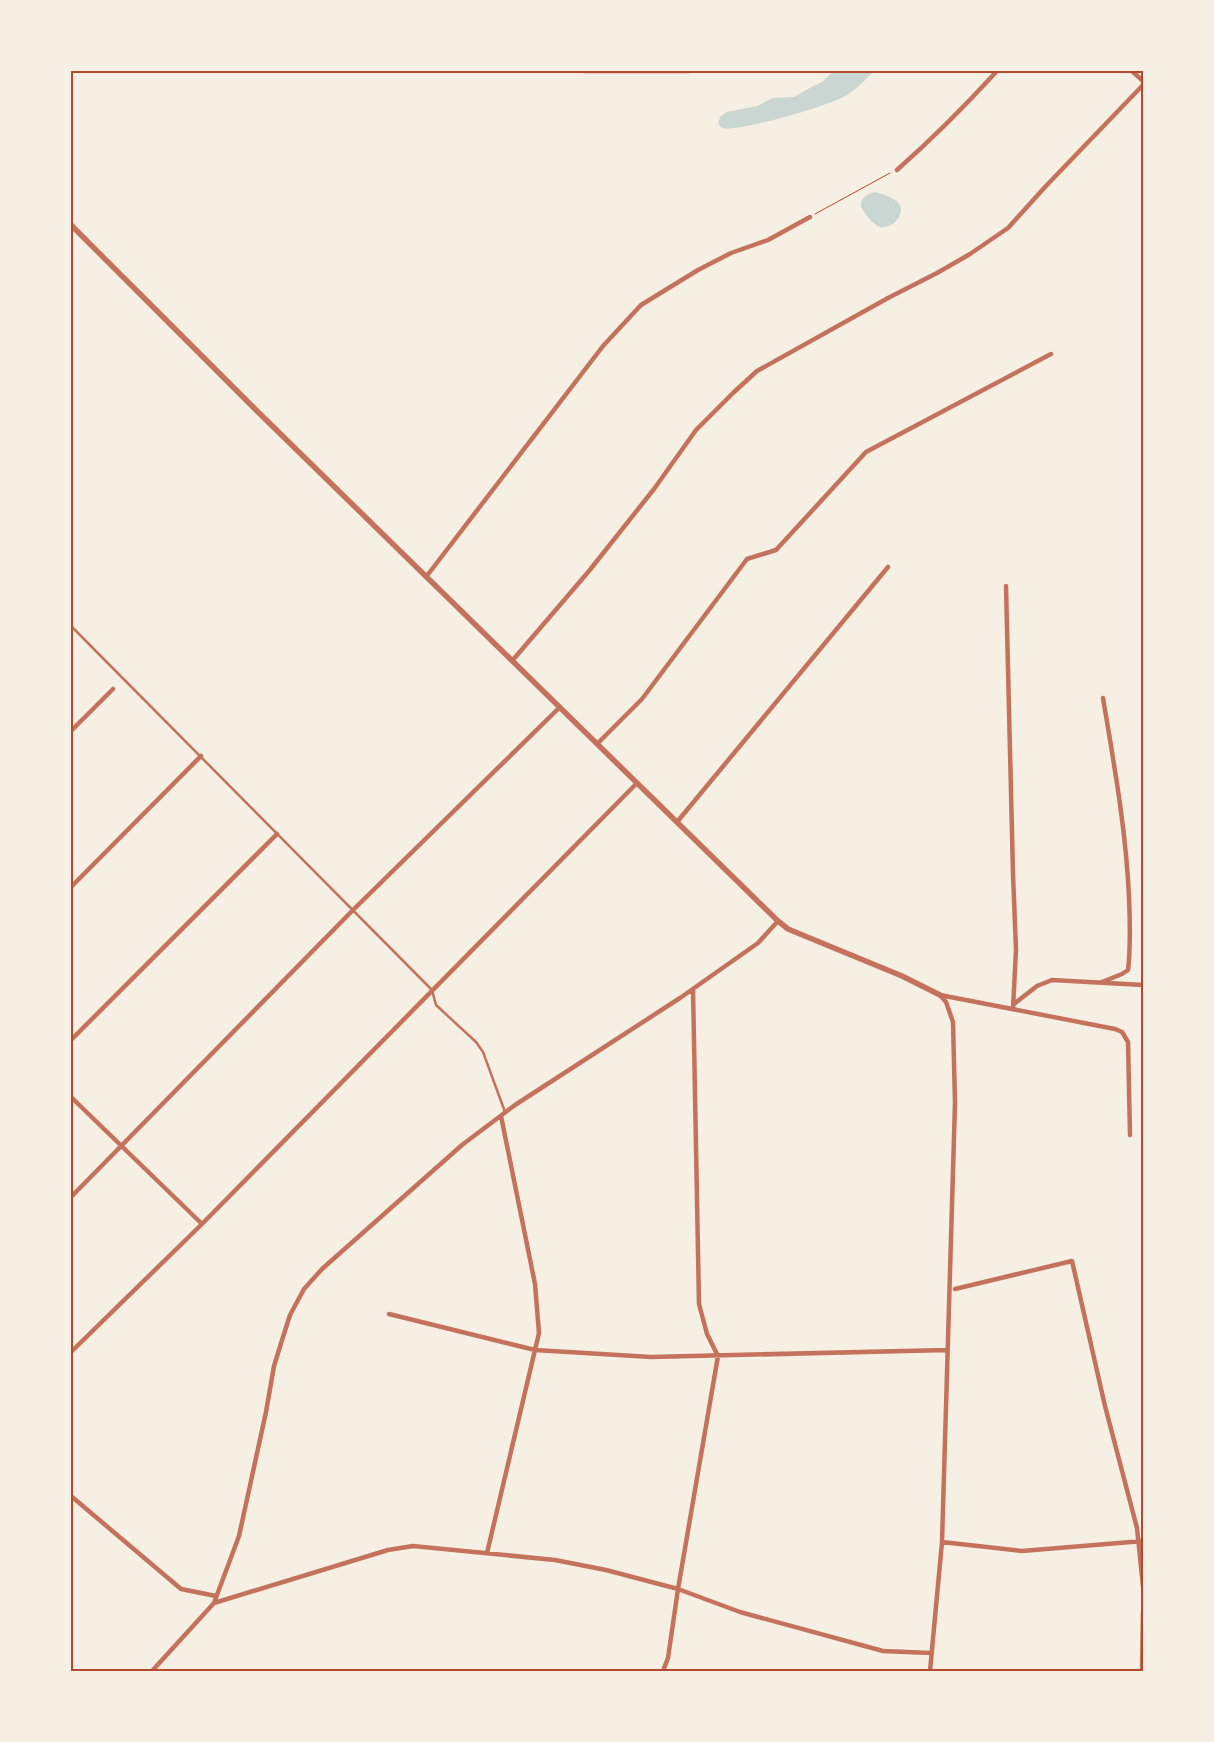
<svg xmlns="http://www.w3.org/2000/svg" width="1214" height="1742" viewBox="0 0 1214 1742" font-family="'PT Sans Narrow',sans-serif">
<rect width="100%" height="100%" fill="#f6efe4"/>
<path fill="#c9d6d2" d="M834,71H874C865,80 856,90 845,96C831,105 736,133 723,128C720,127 719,125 718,122L721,116L727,112L757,106L773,98L794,97L808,89L822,82Z
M875,192C883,194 899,199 901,208C902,219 890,229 880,227C872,224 865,214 861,207C860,198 867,194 875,192Z"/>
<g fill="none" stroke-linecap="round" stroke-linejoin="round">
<path stroke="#b5482f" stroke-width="1" d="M815,214L890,173"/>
<path stroke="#c5725c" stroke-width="2.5" d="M71,626L432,990L436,1005L476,1042L483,1052L505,1112"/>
<path stroke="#c5725c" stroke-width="4.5" d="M584,71H689
M1132,71L1143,81
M897,170C932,139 965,106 997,71
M426,577L603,346L641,305L698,270L731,253L768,240L810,217
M1006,586L1013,874L1016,950L1013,1008
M512,661L589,571L654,489L696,430L733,393L757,371L888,298L937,273L970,254L1008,228L1045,187L1143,85
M71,731L113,689
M597,744L642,699L747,559L776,550L866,452L1051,354
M677,822L888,567
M71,887L201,756
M1102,982L1122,974L1128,970C1131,946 1130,921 1129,897C1126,830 1114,764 1103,698
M940,995L1115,1029L1122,1032L1128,1042L1130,1135
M1014,1004L1037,986L1052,980L1143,985
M71,1040L277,834
M71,1097L202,1224
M71,1197L353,910L560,707
M955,1289L1072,1261L1105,1406L1137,1528L1143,1586
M389,1314L535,1350L651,1357L947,1350
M71,1352L202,1224L637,783
M71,1496L181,1589L216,1596
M942,1542L1022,1551L1143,1541
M487,1553L539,1333L535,1284L501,1116
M214,1603L388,1550L413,1546L555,1560L606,1570L678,1589L740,1612L883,1651L931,1653
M152,1671L214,1603L239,1536L266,1412L274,1366L283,1337L290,1315L304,1289L322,1269L462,1145L515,1105L680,998L758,943L778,921
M663,1671L668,1658L678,1589L718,1356L707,1334L699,1304L693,989
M930,1671L942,1542L955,1103L953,1022L946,1002L940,995
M1142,1671L1143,1613"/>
<path stroke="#c5725c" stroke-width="5.5" d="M71,225L257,411L778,921L788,929L800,934L902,976L940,995"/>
</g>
<rect width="1214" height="1742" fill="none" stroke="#f6efe4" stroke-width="145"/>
<rect x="72" y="72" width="1070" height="1598" fill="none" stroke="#b5482f" stroke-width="2"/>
</svg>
